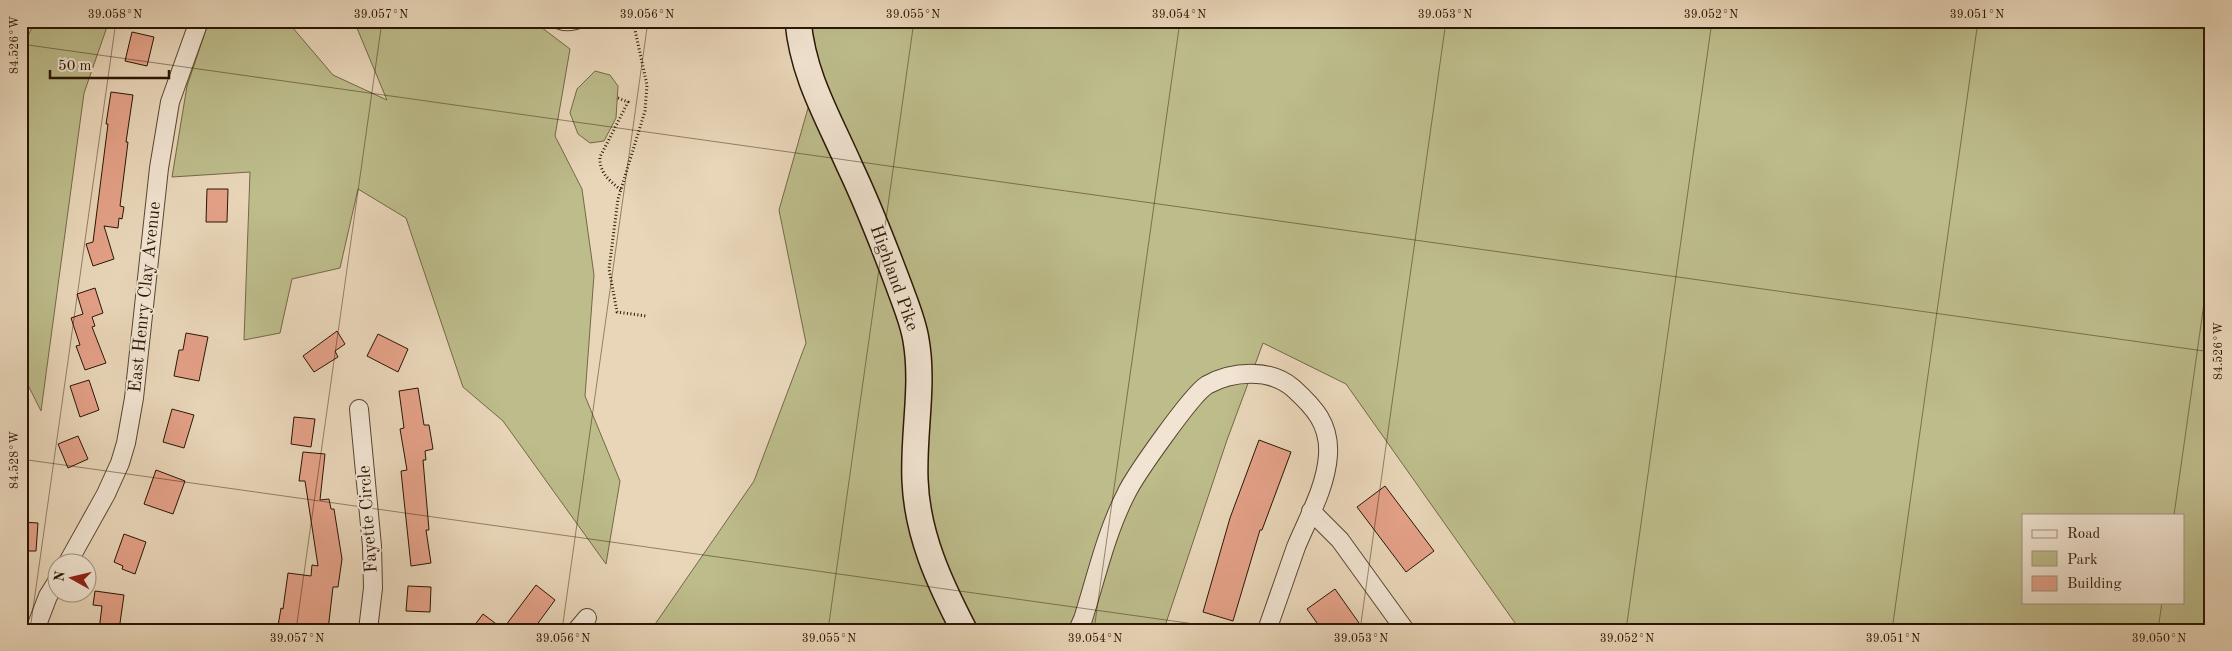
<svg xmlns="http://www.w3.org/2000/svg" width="2232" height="651" viewBox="0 0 2232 651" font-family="'Old Standard TT',serif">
<rect width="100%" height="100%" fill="#e9d6b9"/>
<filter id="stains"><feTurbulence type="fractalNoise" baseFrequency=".004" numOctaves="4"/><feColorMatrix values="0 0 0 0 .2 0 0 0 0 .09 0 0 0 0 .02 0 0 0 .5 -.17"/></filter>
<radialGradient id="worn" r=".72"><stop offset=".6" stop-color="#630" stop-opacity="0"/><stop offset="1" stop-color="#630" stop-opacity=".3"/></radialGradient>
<path fill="#bdbc8b" stroke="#746847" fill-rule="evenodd" d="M35,21H109L84,93L41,411L21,371V275L27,227L24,140L21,135V51Z
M209,21H287L333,75L387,100L354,21H533L570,49L555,136L582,189L594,275L585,396L620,481L606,564L503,421L463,387L406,218L358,189L340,268L292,279L280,333L244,340L250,172L172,177L187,86Z
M798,21H2211V630H1520L1346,384L1263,343L1227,440L1166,623L1178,630H651L754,481L806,343L779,210L814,87ZM2023,515H2183V602H2023Z
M595,71L610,75L618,86L616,118L604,141L590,143L578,134L570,113L577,89Z"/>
<path fill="#e4a188" stroke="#2b1503" d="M132,32L154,37L147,66L125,61Z
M111,92L133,95L126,142H128L120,206L124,207L122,219L119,218L118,228L104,226L114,259L93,266L86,244L93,242L108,124H106Z
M207,189H228L227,222H206Z
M95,288L103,313L92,317L95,326L92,327L106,363L85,370L76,346L80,345L71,318L83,314L77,294Z
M337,331L345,344L335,351L338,357L314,372L303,356Z
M186,333L208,337L199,381L174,376L179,350H183Z
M378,334L408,349L398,372L367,356Z
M89,380L99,410L80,417L70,386Z
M418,388L424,425H429L433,449L425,451L426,460H423L429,530H426L431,563L411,566L402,481L401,471L407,470L400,429L404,428L399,391Z
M172,409L194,415L184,448L163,442Z
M294,417L315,419L311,447L291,444Z
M78,436L88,459L68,468L58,444Z
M1259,440L1291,452L1262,530H1260L1233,621L1203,612L1230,518Z
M303,452L325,454L320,500L329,499L331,509H334L342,559L338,587H333L328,630H303L278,626L281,608L283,609L288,573L311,576L312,565L318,566L305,481H299Z
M156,470L185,481L173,514L144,504Z
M1385,486L1434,551L1406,572L1357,507Z
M21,522L38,523L36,551H21Z
M124,534L146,542L135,574L122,569L123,566L114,562Z
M536,585L555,600L533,630H471L483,614L503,629Z
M408,586L431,587L430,612L406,611Z
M1335,589L1364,630H1322L1307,609Z
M95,591L124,595L119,630H99L102,606L93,605Z"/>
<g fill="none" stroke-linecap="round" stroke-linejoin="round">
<g stroke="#5a4530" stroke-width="11">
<path id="lane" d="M553,21C563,29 575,26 586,21"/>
</g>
<g stroke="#5a4530" stroke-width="20">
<path id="street" d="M359,409L372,546L373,588L368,630
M1311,511L1340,540L1405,630
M67,564L106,494L120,463L126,443L134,398L159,168L170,102L199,21
M35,630L48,596L58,580
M577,630L587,618
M1078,630L1083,619C1096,578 1106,533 1126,494C1135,475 1192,394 1207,385C1232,371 1270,368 1293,388C1314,407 1330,424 1328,455C1326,487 1308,518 1296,547C1286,575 1277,602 1267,630"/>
</g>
<g stroke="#2b1503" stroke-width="28">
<path id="secondary" d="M798,21C803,76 828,117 850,167C868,205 884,246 899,286C905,303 913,321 916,340C924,386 913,433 915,480C917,534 939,582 964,630"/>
</g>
<path stroke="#2b1503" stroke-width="3" stroke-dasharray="1 2.5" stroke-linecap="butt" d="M633,21L647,85L645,111L618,199L609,269L617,312L646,316
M618,98L628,102L600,157C599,173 610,181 621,190"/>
<use href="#lane" stroke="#f1e4d2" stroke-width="9"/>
<use href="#street" stroke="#f1e4d2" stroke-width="18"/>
<use href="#secondary" stroke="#f1e4d2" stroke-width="25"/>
</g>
<path fill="none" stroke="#2b1503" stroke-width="1" stroke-opacity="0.45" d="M21,44L2211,352M21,459L1237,630M2174,515L2211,254M30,630L116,21M296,630L382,21M562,630L648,21M828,630L914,21M1094,630L1180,21M1360,630L1446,21M1626,630L1712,21M1892,630L1978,21M2158,630L2162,602"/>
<g text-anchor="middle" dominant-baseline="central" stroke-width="4" stroke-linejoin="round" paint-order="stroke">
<g font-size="18" fill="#2b1503" stroke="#f1e4d2">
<text transform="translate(894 278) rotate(70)">Highland Pike</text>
<text transform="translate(145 297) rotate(-84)">East Henry Clay Avenue</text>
<text transform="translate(368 519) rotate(-94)">Fayette Circle</text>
</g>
</g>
<rect width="2232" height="651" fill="none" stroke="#e9d6b9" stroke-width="55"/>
<rect x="2022" y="514" width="162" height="90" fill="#f1e4d2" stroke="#a2917f"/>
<rect x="2032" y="530" width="25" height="8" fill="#f1e4d2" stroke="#a2917f"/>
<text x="2067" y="538" font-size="15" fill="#2b1503">Road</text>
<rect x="2032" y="551" width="25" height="15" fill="#bdbc8b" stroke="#a2917f"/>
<text x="2067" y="564" font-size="15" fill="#2b1503">Park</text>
<rect x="2032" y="576" width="25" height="15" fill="#e4a188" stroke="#a2917f"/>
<text x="2067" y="588" font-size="15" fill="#2b1503">Building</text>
<g transform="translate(72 578) rotate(278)"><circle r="24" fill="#f1e4d2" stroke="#a2917f"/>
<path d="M0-4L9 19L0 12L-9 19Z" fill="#8f2418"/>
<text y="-8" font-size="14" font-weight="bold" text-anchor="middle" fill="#2b1503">N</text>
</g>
<path d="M50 70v8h119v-8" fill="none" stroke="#2b1503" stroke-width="2.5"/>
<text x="58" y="70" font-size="15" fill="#2b1503" stroke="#f1e4d2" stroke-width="4" paint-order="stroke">50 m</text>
<rect x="28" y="28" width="2176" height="596" fill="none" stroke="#2b1503" stroke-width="2"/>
<g font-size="12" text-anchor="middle" fill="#2b1503">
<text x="115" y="18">39.058°N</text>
<text x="381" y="18">39.057°N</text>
<text x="647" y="18">39.056°N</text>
<text x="913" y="18">39.055°N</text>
<text x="1179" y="18">39.054°N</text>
<text x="1445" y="18">39.053°N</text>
<text x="1711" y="18">39.052°N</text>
<text x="1977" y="18">39.051°N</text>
<text transform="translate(14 45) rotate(-90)" y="4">84.526°W</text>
<text transform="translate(2218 351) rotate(-90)" y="4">84.526°W</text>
<text transform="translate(14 460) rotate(-90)" y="4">84.528°W</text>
<text x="297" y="642">39.057°N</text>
<text x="563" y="642">39.056°N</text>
<text x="829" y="642">39.055°N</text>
<text x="1095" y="642">39.054°N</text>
<text x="1361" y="642">39.053°N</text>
<text x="1627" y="642">39.052°N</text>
<text x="1893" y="642">39.051°N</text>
<text x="2159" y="642">39.050°N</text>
</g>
<rect width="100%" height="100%" filter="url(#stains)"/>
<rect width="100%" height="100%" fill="url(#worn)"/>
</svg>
